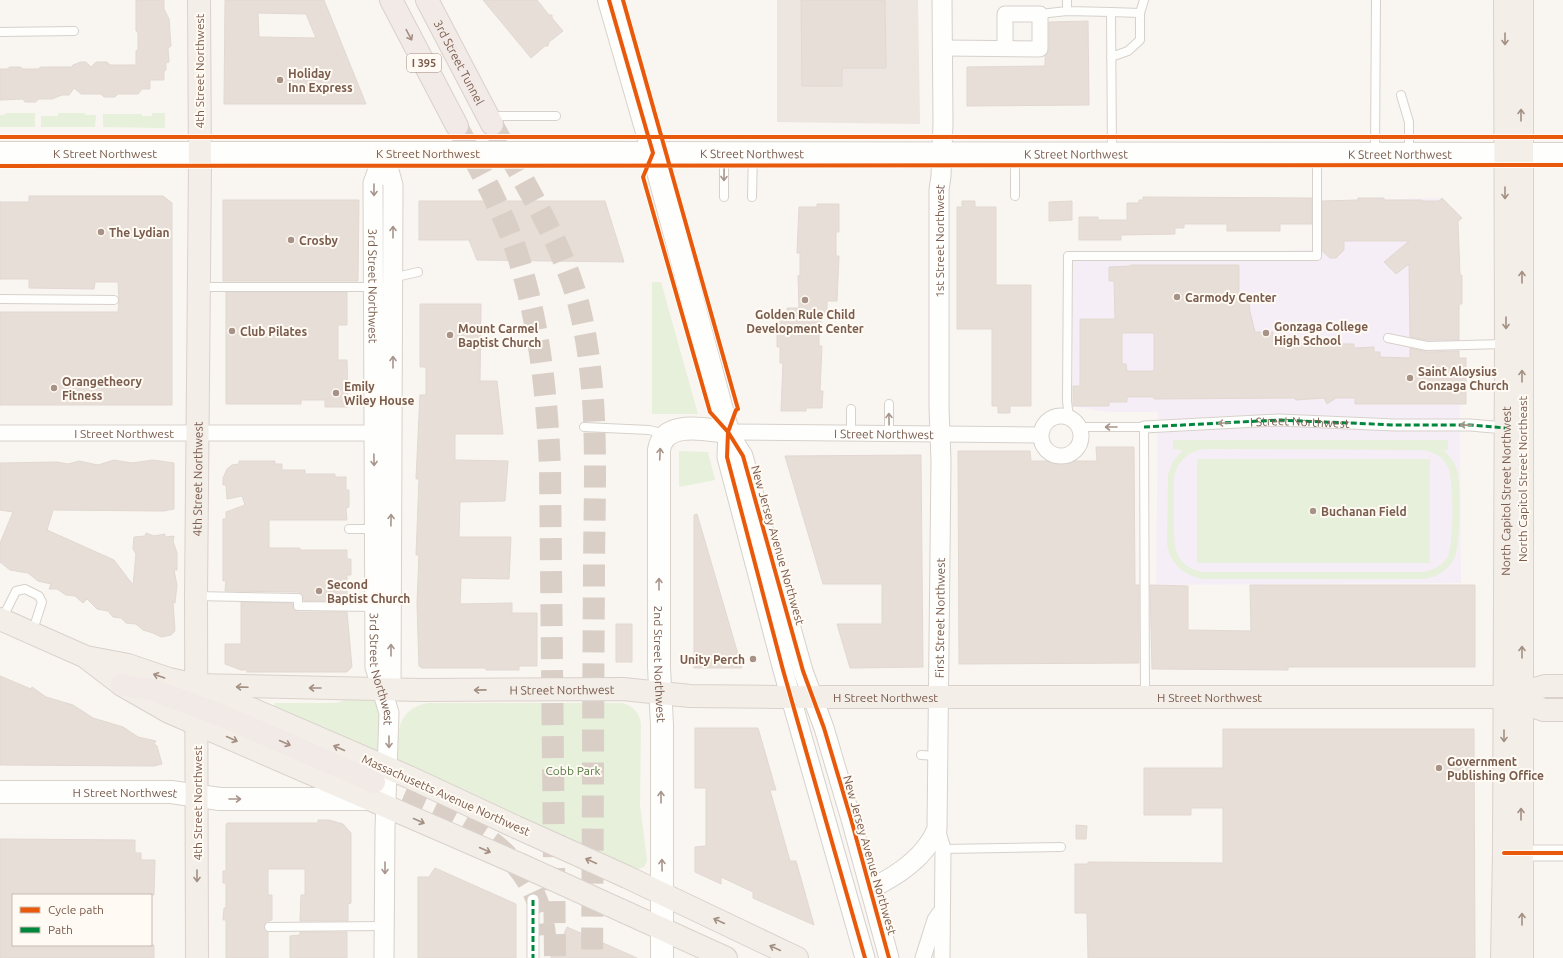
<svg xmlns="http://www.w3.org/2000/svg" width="1563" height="958" viewBox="0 0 1563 958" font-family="Ubuntu,sans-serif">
<rect width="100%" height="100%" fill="#f9f5f0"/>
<path fill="#ede5e0" d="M777,0H918L920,124L777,122Z"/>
<path fill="#f6eef6" d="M1442,198L1439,202L1458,221L1461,583L1156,585L1158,412H1107L1073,406L1071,260L1322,249L1321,201Z"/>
<path fill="#e7f0db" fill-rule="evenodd" d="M5,113H35V127H0V115H5Z
M58,113H85V115H96L95,127H41V116H58Z
M152,113H165V128L103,127V114H142V116H152Z
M652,282H661L698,414H652Z
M1173,440H1448V450H1443C1449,455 1455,462 1457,470C1461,484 1461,547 1454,559C1447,571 1437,577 1424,579H1205C1185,577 1170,564 1167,544L1168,474L1173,461L1183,450L1173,449ZM1205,449L1421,450C1432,451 1443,456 1448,467C1454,479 1454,547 1447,558C1441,567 1431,571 1421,572H1203C1172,566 1174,544 1174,518C1174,505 1174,491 1174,478C1177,461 1188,451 1205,449Z
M679,451L708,452L715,480L679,487Z
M1197,459H1430V563H1197Z
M352,697L379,700L381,748L377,753L274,708L273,706L275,703H337Z
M427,703H622C633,706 639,712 641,723L640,805L647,861L644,867L635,870L399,762C397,756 398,749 398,743C398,721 405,708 427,703Z"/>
<path fill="#e6ded7" stroke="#e2d8d2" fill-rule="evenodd" d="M136,0H164V9L169,19L171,46L168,48L169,62L166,63V70L164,71V80H150V89H142L138,94H118L115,97H104L101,94H81L74,88L69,95H62L52,99H38L36,102H25L23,99L0,100V69H7L10,67H20L23,69H38L41,67H72L73,65L81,62H86L91,67L96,62H107L110,65H136V51L138,49V33L136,31Z
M225,0H324L366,104H224ZM258,13L306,14L316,38L259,37Z
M483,0H537L549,15H552V18L563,31L549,42L548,46H545L531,58Z
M801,0H885L886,68H842V86H802Z
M1088,21L1089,105L967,106V67L1045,66V56L1049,49V22Z
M29,196H163L172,203V405H0V312H118L119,300L118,282H95L94,289L29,288V279H0V202H29Z
M1143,197L1312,198V224H1280V231H1227V224H1184V228H1175V234L1121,235V240H1079V217H1098V220H1127V203H1139V200H1143Z
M1358,198H1384V200H1422V201H1439L1442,198L1462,218L1458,221L1460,275H1462V304H1459V340H1427L1410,337L1409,264L1396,274L1384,262L1409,241H1344V250L1336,258H1330L1322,251V201L1358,200Z
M223,200H359L358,281H223Z
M419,201H605L624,262L477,260L469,240H419Z
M962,201H975V207H996V285H1031V406H1010V413H998V406H992V329H957V207H962Z
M1072,201V220L1049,221V202Z
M817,204H839V232H836V256H839L837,301H827V315H821V323H819V346H822L820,391H823L822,408H806V411H781L783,363H780V347H777V315H787V308H799L798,276L800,275V253H797L799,207H817Z
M1131,265H1239V300H1249L1250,312L1255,332H1273V343L1354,344V348L1374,347V352H1380V357L1410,358V348L1427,352L1459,351V358H1466V404H1355V398H1336L1327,404L1324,398L1296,400L1294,398L1154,399V397H1127V402H1109V406H1073V386H1080V319H1115L1114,281H1109V267L1131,266ZM1122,333H1154V371H1127L1126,364H1122Z
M226,292H347V325H338V360H347L348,407H325V400H301V404H226Z
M420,304H481L480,381H497L503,434H455V460L508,461L505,501L460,502L459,537H511L509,579L461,578L460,604L512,603V613H537V666H519V670H486V668H422L419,666L417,604L419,555H416L419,479H416L420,395H426V367H420Z
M1096,447H1134L1135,585H1139V663L959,664L958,451H1030L1031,461H1097Z
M921,455L923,667L850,668L837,624H882V584H823L785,456Z
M114,460L132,463L153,460L174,463V509L164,511L53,510L47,530L114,560L133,585L136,554L133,549L134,537L145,536L146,533L154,536L165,534V537L174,536L173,541L177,553V570H174L177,585L175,603L173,602L175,631L171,635L161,637L153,633L143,630L136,624L126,623L121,618L113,617L108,611L97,609L87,599L83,603L75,596L66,595L57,589H49L51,584L38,581L28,573L10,570L0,562V543L13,512L0,510V463L57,462L68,464L79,461L98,465Z
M239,461H275V464H282V470H305V474H335V477H346V490H349V507L346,508L347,520H269V548H300V550H347V559H351V575H347V601H304L303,595L298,592L225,591L226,581H223V519H226V512L245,505L242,496L227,499L226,485H223V478L227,469L232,465L239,464Z
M697,514L742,668H694V515Z
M1150,585L1188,586V630L1251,631L1250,585H1475V667H1288V670L1152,669Z
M241,602L292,603L293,609L298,612H347L352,667L347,672H247V670H241L225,664V644H241Z
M616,624H632V662H616Z
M0,676L31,689L32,687L46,697L73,705L93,718L123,727L138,737L156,741L154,744L157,746L162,764L154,766L0,765Z
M695,728H758L776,790H770L790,861H796L814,925L753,898V892L721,877V884L695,872V847L706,846V788H695Z
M1223,729H1474L1475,958H1088L1087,913H1075V864H1088V862L1223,863V808H1191V815H1144V768H1223Z
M318,820H329L343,824L351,833V903L348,904V921H300L301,895H305V869H268V895H272V920L266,922L264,927L268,932V958H226V920H223L224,908H226V883H223V871H226V825L227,823H318Z
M1076,825L1087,826L1086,839H1076Z
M0,839L135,840V853H141V860H155L154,895H13V945H154V958H0Z
M435,868L516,904V958H418V877H429Z
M567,927L637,958H551V936H563Z
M300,932H347V958H290V936L300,935Z"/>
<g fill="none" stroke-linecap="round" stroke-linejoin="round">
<path stroke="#d9cfc7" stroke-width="22" stroke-dasharray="22 11" stroke-linecap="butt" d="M492,124C522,179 562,242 578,302C601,390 594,485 594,576C593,703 593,831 592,958
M457,126C477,165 500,205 515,247C539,318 547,393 550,468L555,958
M374,782C447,814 536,843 545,935"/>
<g stroke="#d7d1cb" stroke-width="10">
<path id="service" d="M1067,0V11
M1140,13L1144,0
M1040,14L1067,11L1111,12
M0,32L74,31
M1111,57L1128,51L1140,40V13L1111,12L1112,153
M1401,95L1409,122V153
M490,116H556
M1375,153L1376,0
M1015,154V196
M724,197V154
M752,197L753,153
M392,278L418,272
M200,287H393
M0,299L114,300
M1388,338L1427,346L1505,344
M889,404V434
M851,409V433
M1069,418L1067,401L1068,256H1317V155
M584,427L649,430L666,434
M1078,427H1144L1145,696
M349,529H374
M196,596L298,598V606L376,607
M2,619L16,591L25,589L39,596L42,602L32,633
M921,755L938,756
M943,849L1061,847
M269,927L384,926"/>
</g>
<g stroke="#d7d1cb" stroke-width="13">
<g id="pedestrian">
<path id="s1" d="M1144,427L1279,420L1395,425H1470L1505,428"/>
<path d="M533,900V958"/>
</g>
</g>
<g stroke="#d7d1cb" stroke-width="17">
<g id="minor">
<path d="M943,48L1040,49V14H1005V48"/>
<circle cx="1061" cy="436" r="20"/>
<path id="s2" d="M728,432L1040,435"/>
<path id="s3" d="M0,433H385"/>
<path d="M937,829L943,849L942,958"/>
<path d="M1513,853H1563"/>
<path d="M923,958L935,920L939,914"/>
</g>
</g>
<g stroke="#d7d1cb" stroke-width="21">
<g id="tertiary">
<path id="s4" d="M384,153L373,183L375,667L389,713L385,829L384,958"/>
<path d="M384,153L393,185L391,689"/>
<path d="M728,432L743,456L803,671L824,728L851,819L889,958"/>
<path d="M728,432L727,457L783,670L865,958"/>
<path id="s5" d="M870,889C897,876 925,858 937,829L941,461L939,407V190L941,176L943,123L942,0"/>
</g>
</g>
<g stroke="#d9d2cb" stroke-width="24">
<g id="secondary">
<path id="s6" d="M609,0L653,153L728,432C706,430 664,419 659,450V667L662,725V958"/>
<path id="s7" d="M0,153H423"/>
<path id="s8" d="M601,153L1563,154"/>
<path id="s9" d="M0,792H171L220,799H370"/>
</g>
</g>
<g stroke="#dad1cc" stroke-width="24">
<g id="primary">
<path d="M1522,0V958"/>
<path d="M0,619L86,657L128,665L169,679L196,685L409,777L516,827"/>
<path d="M88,659L122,685L169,712L519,864"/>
<path id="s10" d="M196,685L421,690L623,689L690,696L776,697H1504L1545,686H1563"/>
<path d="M1508,698L1544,710H1563"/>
<path d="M627,877L797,958"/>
<path d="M627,913L726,958"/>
<path id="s11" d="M197,958L196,596L200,165L199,0"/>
<path id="s12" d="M1502,958L1504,853L1506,344L1505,0"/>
</g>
</g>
<g stroke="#dad1cc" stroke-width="24">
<g id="motorway">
<path d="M391,0L457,126"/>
<path id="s13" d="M427,0L492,124"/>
<path d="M122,685L153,690L223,716L374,782"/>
</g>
</g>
<use href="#service" stroke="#fefefd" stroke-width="8"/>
<use href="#pedestrian" stroke="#fefefd" stroke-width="11"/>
<use href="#minor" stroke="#fefefd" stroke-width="15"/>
<use href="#tertiary" stroke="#fefefd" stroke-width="19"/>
<use href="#secondary" stroke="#fefefd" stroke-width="22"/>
<use href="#primary" stroke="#f3eee8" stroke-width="22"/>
<use href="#motorway" stroke="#f2eae7" stroke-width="22"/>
<g stroke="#d9d2cb" stroke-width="24" stroke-linecap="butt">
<path id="secondary-bridge" d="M423,153H601"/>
</g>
<g stroke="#dad1cc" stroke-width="24" stroke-linecap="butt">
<path id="primary-bridge" d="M516,827L627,877
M519,864L627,913"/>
</g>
<use href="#secondary-bridge" stroke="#fefefd" stroke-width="22"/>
<use href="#primary-bridge" stroke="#f3eee8" stroke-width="22"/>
<path stroke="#00873e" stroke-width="3" stroke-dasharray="6 3" stroke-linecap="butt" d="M1144,427L1279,420L1395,425H1470L1505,428
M533,900V958"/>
<g stroke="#fffaf3" stroke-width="6">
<path id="cycleway" d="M609,0L653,153L643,177L710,412L728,432L743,456L803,671L824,728L851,819L889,958
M623,0L738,409L736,410L728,432L727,457L783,670L865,958
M0,137H1563
M0,166L1563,165
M1504,853H1563"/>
</g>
<use href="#cycleway" stroke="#e8590c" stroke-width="4"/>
</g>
<defs><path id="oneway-shaft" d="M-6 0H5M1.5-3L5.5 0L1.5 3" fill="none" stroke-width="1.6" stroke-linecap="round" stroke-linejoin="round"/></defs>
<g stroke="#a48e83">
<use href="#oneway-shaft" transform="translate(409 35) rotate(62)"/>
<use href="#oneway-shaft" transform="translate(285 743) rotate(24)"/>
</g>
<g stroke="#a48f83">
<use href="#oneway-shaft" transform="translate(1505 39) rotate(90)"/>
<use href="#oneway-shaft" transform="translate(1521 115) rotate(-90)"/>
<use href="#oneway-shaft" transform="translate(1505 193) rotate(90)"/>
<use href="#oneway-shaft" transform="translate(1522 277) rotate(-90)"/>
<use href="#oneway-shaft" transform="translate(1506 323) rotate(90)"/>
<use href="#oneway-shaft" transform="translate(1522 376) rotate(-90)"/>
<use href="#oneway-shaft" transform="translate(1522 652) rotate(-90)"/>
<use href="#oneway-shaft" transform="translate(159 676) rotate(-161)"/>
<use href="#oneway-shaft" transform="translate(242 687) rotate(-178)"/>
<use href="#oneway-shaft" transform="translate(315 688) rotate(180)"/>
<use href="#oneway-shaft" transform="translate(480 690) rotate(179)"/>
<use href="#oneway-shaft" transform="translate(1504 736) rotate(90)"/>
<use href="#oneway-shaft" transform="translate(232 739) rotate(24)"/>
<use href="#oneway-shaft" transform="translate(339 748) rotate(-156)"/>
<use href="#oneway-shaft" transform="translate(1521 814) rotate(-90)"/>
<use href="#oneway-shaft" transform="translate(419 821) rotate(24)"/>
<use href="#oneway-shaft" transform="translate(485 850) rotate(24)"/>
<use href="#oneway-shaft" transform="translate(591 861) rotate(-156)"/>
<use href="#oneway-shaft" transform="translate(197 876) rotate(90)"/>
<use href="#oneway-shaft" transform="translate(1522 919) rotate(-90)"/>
<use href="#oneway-shaft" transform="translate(719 921) rotate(-155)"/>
<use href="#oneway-shaft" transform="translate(775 948) rotate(-155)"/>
</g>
<g stroke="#a8958b">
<use href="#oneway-shaft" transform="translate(724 175) rotate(91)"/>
<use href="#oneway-shaft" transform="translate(374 190) rotate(90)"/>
<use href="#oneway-shaft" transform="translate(393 232) rotate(-90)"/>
<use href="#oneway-shaft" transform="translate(393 362) rotate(-90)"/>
<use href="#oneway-shaft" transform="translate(889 419) rotate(-91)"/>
<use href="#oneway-shaft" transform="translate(1224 423) rotate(177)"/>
<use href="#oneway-shaft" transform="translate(1466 425) rotate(-179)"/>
<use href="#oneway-shaft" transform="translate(1111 427) rotate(180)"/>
<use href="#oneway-shaft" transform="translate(660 454) rotate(-87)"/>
<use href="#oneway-shaft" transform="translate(374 460) rotate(89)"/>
<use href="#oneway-shaft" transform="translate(391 520) rotate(-89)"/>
<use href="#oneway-shaft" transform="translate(659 584) rotate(-90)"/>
<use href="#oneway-shaft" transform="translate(391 650) rotate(-90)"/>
<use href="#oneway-shaft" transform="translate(389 742) rotate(90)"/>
<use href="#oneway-shaft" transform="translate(661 797) rotate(-90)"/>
<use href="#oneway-shaft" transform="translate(235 799)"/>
<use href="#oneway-shaft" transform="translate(662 865) rotate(-91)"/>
<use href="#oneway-shaft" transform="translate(385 868) rotate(90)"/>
</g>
<g fill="#a69286" stroke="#fffaf3" stroke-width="1.5">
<circle cx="280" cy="80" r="4"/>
<circle cx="101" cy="232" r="4"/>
<circle cx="291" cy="240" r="4"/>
<circle cx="1177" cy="297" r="4"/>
<circle cx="805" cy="300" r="4"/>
<circle cx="232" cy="331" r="4"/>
<circle cx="1266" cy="333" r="4"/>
<circle cx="450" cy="335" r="4"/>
<circle cx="1410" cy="378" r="4"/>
<circle cx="54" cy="388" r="4"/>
<circle cx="336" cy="393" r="4"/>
<circle cx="1313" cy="511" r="4"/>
<circle cx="319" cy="591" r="4"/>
<circle cx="753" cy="659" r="4"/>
<circle cx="1439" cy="768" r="4"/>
</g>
<g text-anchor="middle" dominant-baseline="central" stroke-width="4" stroke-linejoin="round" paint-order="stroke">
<rect fill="#fffaf3" stroke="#a28b7f" stroke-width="1" x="407" y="54" width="34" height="18" rx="3"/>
<g font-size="11" font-weight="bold" fill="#7a5c4d">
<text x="424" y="63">I 395</text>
</g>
<g font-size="12" fill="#7a5c4d" stroke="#fffaf3">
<text stroke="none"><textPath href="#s13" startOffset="70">3rd Street Tunnel</textPath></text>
<text transform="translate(199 71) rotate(-90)">4th Street Northwest</text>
<text stroke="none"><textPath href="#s7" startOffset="105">K Street Northwest</textPath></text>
<text x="428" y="153">K Street Northwest</text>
<text stroke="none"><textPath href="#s8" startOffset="151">K Street Northwest</textPath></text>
<text stroke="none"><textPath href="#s8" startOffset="475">K Street Northwest</textPath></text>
<text stroke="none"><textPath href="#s8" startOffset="799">K Street Northwest</textPath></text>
<text stroke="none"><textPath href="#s5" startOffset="680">1st Street Northwest</textPath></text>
<text stroke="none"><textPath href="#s4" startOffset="135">3rd Street Northwest</textPath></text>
<text stroke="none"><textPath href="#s1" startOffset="156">I Street Northwest</textPath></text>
<text stroke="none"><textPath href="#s3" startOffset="124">I Street Northwest</textPath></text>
<text stroke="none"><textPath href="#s2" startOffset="156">I Street Northwest</textPath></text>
<text stroke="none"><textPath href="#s11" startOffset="479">4th Street Northwest</textPath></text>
<text transform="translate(1522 479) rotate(-90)">North Capitol Street Northeast</text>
<text stroke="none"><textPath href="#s12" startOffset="467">North Capitol Street Northwest</textPath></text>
<text transform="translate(778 545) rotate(74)">New Jersey Avenue Northwest</text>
<text stroke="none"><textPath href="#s5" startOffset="303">First Street Northwest</textPath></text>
<text stroke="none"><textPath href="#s6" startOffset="742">2nd Street Northwest</textPath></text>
<text stroke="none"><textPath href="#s4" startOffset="519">3rd Street Northwest</textPath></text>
<text stroke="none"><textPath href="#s10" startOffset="366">H Street Northwest</textPath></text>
<text stroke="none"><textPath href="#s10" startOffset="690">H Street Northwest</textPath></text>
<text stroke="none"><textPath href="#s10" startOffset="1014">H Street Northwest</textPath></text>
<text stroke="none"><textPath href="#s9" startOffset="125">H Street Northwest</textPath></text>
<text transform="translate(446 795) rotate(24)">Massachusetts Avenue Northwest</text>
<text transform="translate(197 803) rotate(-90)">4th Street Northwest</text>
<text transform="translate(870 855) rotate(74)">New Jersey Avenue Northwest</text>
</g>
<g font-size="12" font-weight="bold" fill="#7a5c4d" stroke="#fffaf3" text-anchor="start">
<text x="288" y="73">Holiday<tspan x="288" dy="14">Inn Express</tspan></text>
<text x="109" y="232">The Lydian</text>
<text x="299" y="240">Crosby</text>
<text x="1185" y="297">Carmody Center</text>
<text x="805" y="314" text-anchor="middle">Golden Rule Child<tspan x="805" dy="14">Development Center</tspan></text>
<text x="1274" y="326">Gonzaga College<tspan x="1274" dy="14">High School</tspan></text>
<text x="458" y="328">Mount Carmel<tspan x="458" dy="14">Baptist Church</tspan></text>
<text x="240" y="331">Club Pilates</text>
<text x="1418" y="371">Saint Aloysius<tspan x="1418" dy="14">Gonzaga Church</tspan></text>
<text x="62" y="381">Orangetheory<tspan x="62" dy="14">Fitness</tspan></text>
<text x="344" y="386">Emily<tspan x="344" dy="14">Wiley House</tspan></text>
<text x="1321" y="511">Buchanan Field</text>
<text x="327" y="584">Second<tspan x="327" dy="14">Baptist Church</tspan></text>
<text x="745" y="659" text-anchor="end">Unity Perch</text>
<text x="1447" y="761">Government<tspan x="1447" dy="14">Publishing Office</tspan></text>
</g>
<g font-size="12" fill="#537a41" stroke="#fffaf3">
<text x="573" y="770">Cobb Park</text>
</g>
</g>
<rect x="12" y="894" width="140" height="52" fill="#fffaf3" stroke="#cabbb1"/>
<rect x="20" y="907" width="20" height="6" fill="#e8590c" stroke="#cabbb1"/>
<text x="48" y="914" font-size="12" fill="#7a5c4d">Cycle path</text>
<rect x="20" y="927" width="20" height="6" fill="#00873e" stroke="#cabbb1"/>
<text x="48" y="934" font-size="12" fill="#7a5c4d">Path</text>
</svg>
